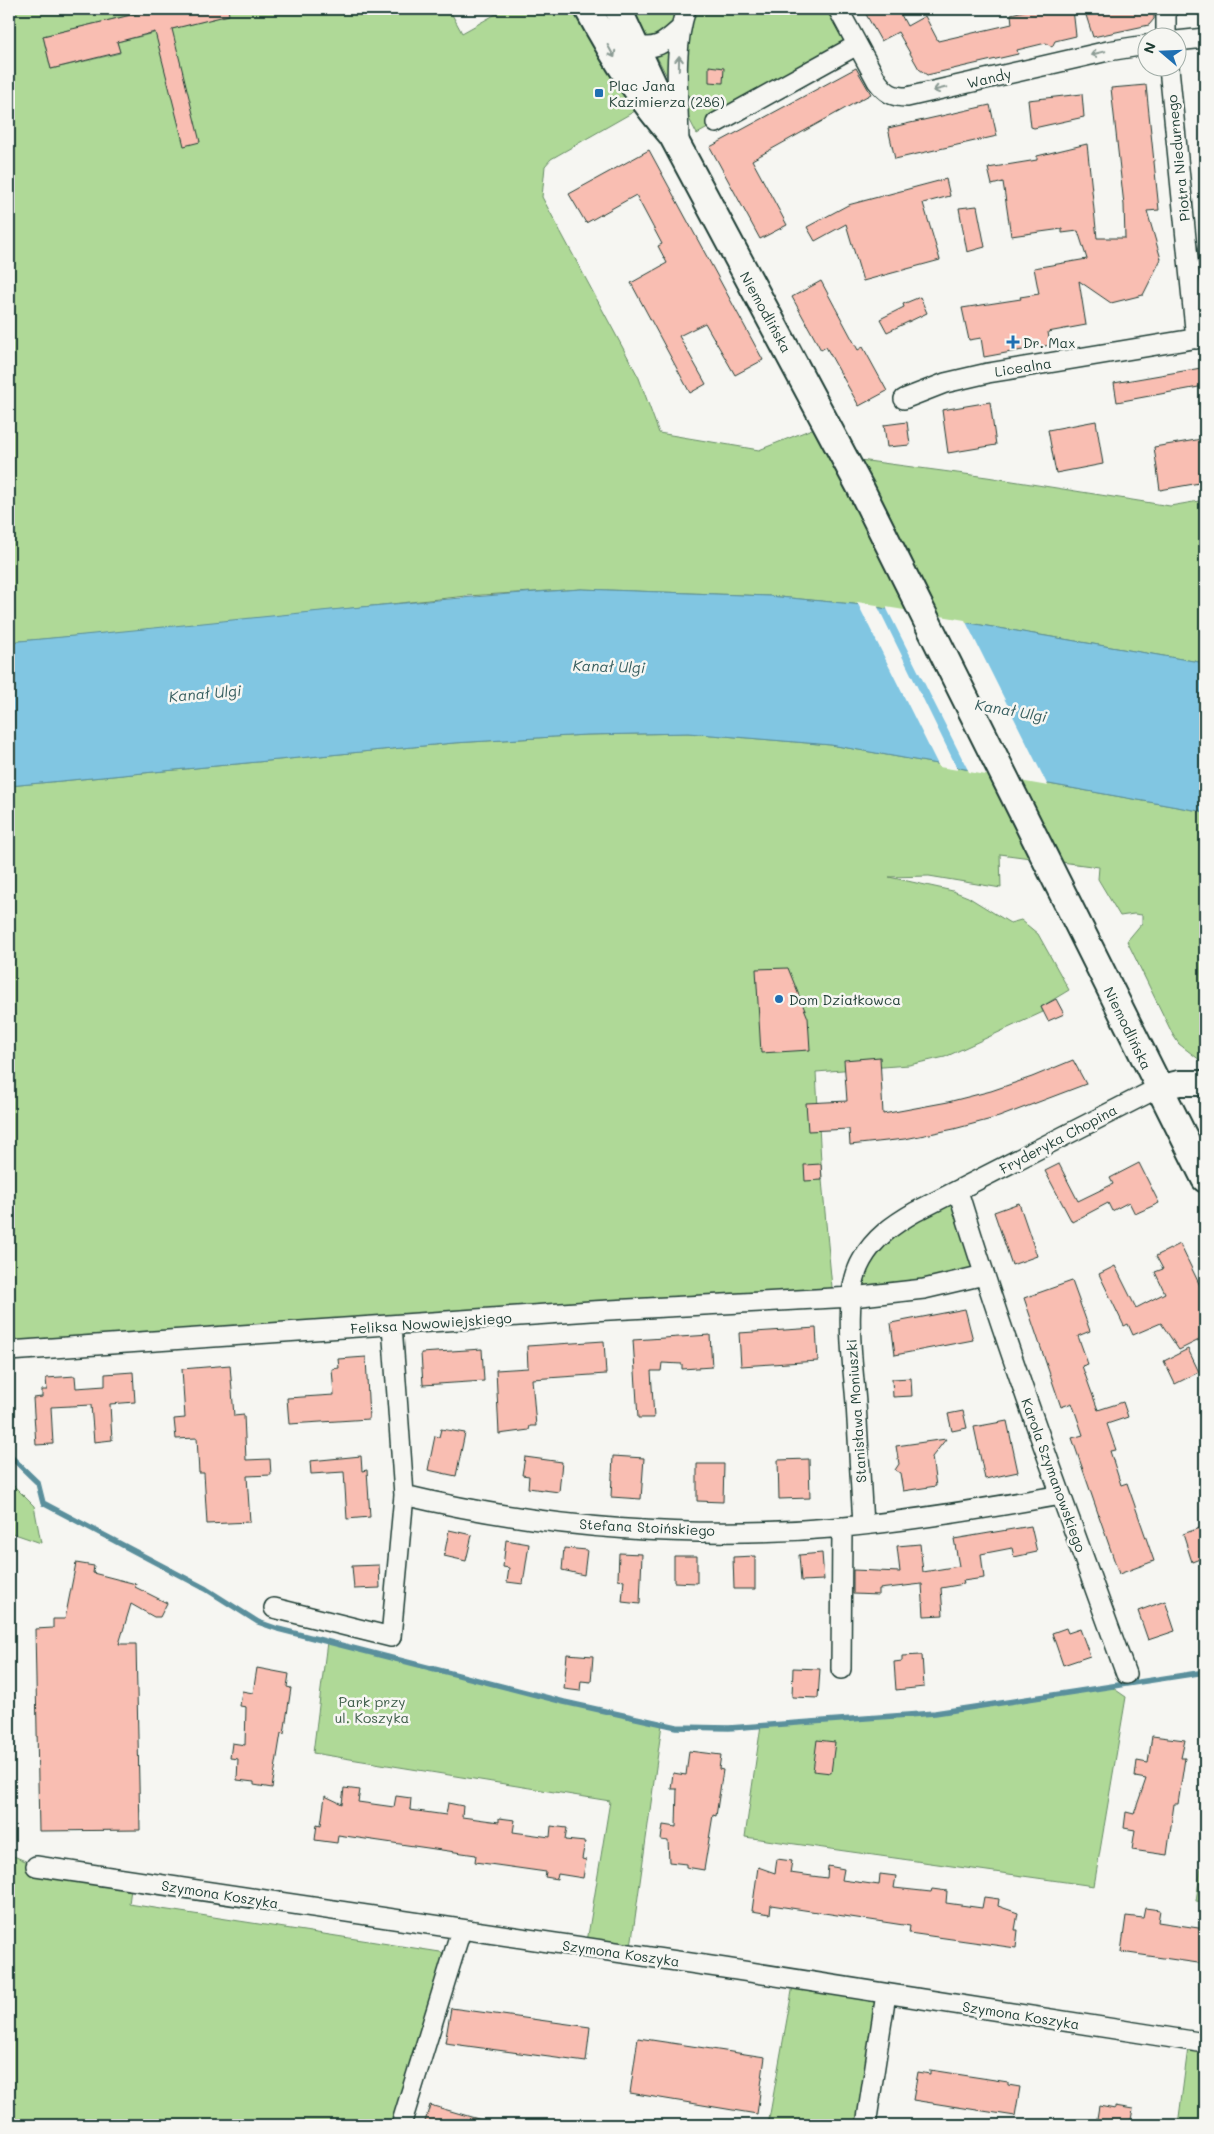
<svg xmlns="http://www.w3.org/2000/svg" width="1214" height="2134" viewBox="0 0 1214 2134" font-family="Mali,sans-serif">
<rect width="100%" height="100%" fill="#f6f6f2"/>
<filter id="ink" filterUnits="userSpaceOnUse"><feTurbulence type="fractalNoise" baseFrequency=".02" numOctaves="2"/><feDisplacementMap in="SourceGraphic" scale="10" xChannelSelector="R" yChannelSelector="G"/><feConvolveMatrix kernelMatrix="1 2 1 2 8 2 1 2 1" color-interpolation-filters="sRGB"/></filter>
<g filter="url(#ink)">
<path fill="#afd997" stroke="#678b66" d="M9,9H156L43,36L51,69L120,53L117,42L204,21L202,9H449L462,33L505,9H588L642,107L551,159L545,166L542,197L639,378L659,433L759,450L827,423L845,458L987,477L1170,506L1205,500V663L863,605L769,596L581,589L467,596L136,631L9,642Z
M632,9H838L857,45L697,134Z
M688,733L831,745L1205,812V1064L1179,1044L1173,1035L1127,941L1142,923V915L1134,914L1120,916L1098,879L1099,867L1000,854L1001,888L929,876L889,877L953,891L968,897L1010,923L1021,920L1038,934L1069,990L1041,1007L1043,1012L945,1057L909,1065L816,1072L822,1180L833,1298L9,1351V786L454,743L586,735Z
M958,1191L984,1275L852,1297L862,1260Z
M9,1481L34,1506L41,1543L9,1532Z
M327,1642L564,1702L662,1724L630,1954L586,1948L610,1801L313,1753Z
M1110,1686L1126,1697L1094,1886L745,1837L761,1725L935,1713Z
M1205,1839V1902L1196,1901Z
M9,1854L37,1866L132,1881L129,1904L453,1954L401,2125H9Z
M794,1980L886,1994L866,2125H768Z
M1189,2040L1205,2043V2125H1178Z"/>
<path fill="#81c6e2" stroke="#5a8f9c" d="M581,589L769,596L863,605L1205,663V812L831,745L688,733L586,735L454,743L9,786V642C199,625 390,601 581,589Z"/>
<path fill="#f6f6f2" d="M857,602L877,605L958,770L939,767Z
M886,607L965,620L1048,786L969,772Z"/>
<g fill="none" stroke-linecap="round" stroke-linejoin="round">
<path stroke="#5a8f9c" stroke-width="5.5" d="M9,1455L38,1483L43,1503L206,1589L258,1622L278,1629L564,1702L677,1727L729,1728L935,1713L1205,1672"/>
</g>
<path fill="#f9beb2" stroke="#1f3d34" d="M156,9H228L229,15L172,29L200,142L184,146L155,32L117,42L120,52L51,69L43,36Z
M863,9H898L907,26L925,16L938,41L1012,24L1011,14L1033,9H1073L1076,36L1055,41L1052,47L1046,43L1017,50L1018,54L927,75L919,69L898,32L881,41Z
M1084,9H1154V19L1149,25L1093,37Z
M709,66L724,68L723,83L709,82Z
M856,68L871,94L752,160L787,225L760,239L710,147Z
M1146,85L1159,210L1147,211L1161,259L1143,295L1111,303L1079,281L1086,325L1048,332L1050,345L984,357L981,338L969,340L962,308L1021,299L1020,297L1039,294L1034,268L1087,259L1078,231L1062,233V229L1011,236L1003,182L992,185L988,168L1037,160V156L1087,144L1097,238H1125L1124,205L1111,88Z
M1082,94L1084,117L1034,128L1031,127L1028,100Z
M990,105L997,136L895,159L888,128Z
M649,150L763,360L735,375L705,323L679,336L706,384L690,393L631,283L667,263L658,246L662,244L636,195L586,223L569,194Z
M946,179L950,196L923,203L940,260L863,281L846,224L815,241L807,227L848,205Z
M977,206L985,247L967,252L959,208Z
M821,281L858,350L863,347L887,391L859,406L826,347L821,350L792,297Z
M920,297L927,313L887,332L880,319L904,307L903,304Z
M1201,368L1204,386L1117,402L1114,383Z
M990,402L996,445L948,453L942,410Z
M1096,421L1103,464L1056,473L1048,430Z
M907,422L910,445L887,447L884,425Z
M1202,439L1205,460V482L1160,490L1154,447Z
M788,968L808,1018L810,1050L761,1053L756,969Z
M1056,999L1064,1014L1048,1021L1041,1007Z
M880,1057L883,1114L948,1102L991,1091L1032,1077L1073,1060L1086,1084L999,1117L954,1129L905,1139L850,1145L849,1129L808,1131L806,1103L847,1101L844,1060Z
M1139,1163L1159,1203L1135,1214L1129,1202L1112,1211L1108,1203L1072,1222L1045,1171L1059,1164L1078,1201L1113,1184L1110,1178Z
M821,1164L822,1180L805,1181L804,1165Z
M1019,1203L1037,1256L1012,1265L994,1212Z
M1180,1244L1205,1296V1337L1179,1350L1161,1323L1133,1335L1128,1324L1124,1326L1099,1274L1115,1266L1136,1308L1165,1293L1155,1272L1163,1269L1156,1256Z
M1072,1281L1090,1331L1078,1336L1088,1364L1082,1366L1098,1410L1123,1402L1128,1417L1107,1424L1116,1450L1110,1451L1121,1485L1127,1483L1154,1561L1119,1574L1072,1438L1083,1435L1072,1403L1061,1407L1024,1298Z
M965,1309L973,1340L895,1355L891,1323Z
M816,1328L818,1361L741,1366L739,1333Z
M710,1335L712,1367L682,1369V1364L662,1363L661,1371H651L654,1418H638L633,1340Z
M604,1341L606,1374L532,1379L536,1426H530L529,1430L499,1434L496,1370L528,1368L527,1346Z
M482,1349L484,1381L423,1385L421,1353Z
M1188,1349L1199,1372L1175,1384L1164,1361Z
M366,1357L369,1419L289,1424L287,1398L334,1395L332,1369L339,1368L338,1359Z
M230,1365L234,1416L244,1415L246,1460L270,1459L271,1475L247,1476L250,1522L207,1524L204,1473H199L197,1438L176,1439L174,1419L185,1418L182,1369Z
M133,1372L135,1402L110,1404L112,1440L94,1442L91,1405L51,1407L53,1444L36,1445L33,1398L42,1397V1390H47L46,1378L75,1376L76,1388L105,1386V1374Z
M911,1378L912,1396L893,1397L892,1379Z
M963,1411L967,1428L952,1431L948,1414Z
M1007,1421L1018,1472L985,1479L974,1427Z
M441,1429L465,1433L456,1476L428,1470L435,1436L439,1437Z
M946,1439L932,1457L936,1486L903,1491L900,1473L895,1470L899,1464L896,1446Z
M361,1456L362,1471L367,1470L370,1517L347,1519L344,1472L311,1474L310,1461Z
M613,1456L644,1458L641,1499L611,1497Z
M525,1457L562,1462L559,1492L528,1488L529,1476L522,1475Z
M809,1459L810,1498L779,1499L778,1460Z
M697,1464H724L723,1502L697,1501Z
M1031,1526L1037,1552L1014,1557L1012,1548L981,1554L984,1578L963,1581L964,1584L941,1588L943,1615L924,1616L922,1584L879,1589V1595L853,1594V1570L900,1572L897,1546L920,1544L923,1572L959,1566L954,1539Z
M1205,1526V1557L1192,1562L1183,1534Z
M449,1530L472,1535L466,1561L444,1556Z
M506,1540L529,1544L523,1584L507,1582L509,1568L503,1567Z
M564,1548L587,1550L584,1575L562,1570Z
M619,1553L642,1554L640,1604L622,1602L624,1580L618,1579Z
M822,1553L824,1580L801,1581L799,1555Z
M674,1556H697V1583L674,1582Z
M755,1556V1589H734L733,1557Z
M76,1563L94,1566L93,1573L136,1584L135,1587L167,1603L160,1617H154L131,1604L119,1644H136L140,1830L39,1831L35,1629L53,1628V1619H65Z
M379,1565L380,1588L354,1589L352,1566Z
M1165,1601L1175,1631L1148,1640L1138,1611Z
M1066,1628L1068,1633L1080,1629L1090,1656L1063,1665L1052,1633Z
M567,1654L593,1656L591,1682L581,1681L580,1691L564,1689Z
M922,1655L924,1687L896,1690L894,1662L902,1661V1656Z
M257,1668L289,1674L287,1687L291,1688L284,1734L281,1733L272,1788L254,1785V1782L237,1780L238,1759L230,1758L232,1743L245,1745L246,1707L240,1706L242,1691L253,1693Z
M793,1668L820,1669L818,1698L792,1697Z
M1152,1736L1185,1740L1181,1758H1185L1178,1804H1174L1167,1855L1132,1850L1135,1830L1124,1828L1126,1812L1134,1814L1146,1779L1135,1777L1137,1761L1148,1763Z
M817,1740L835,1742L831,1773L813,1771Z
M689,1751L721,1755L719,1769L723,1770L716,1816L713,1815L704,1870L686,1867V1864L669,1862L668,1841L661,1840L663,1825L676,1827L677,1789H671L673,1773L686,1775Z
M344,1788L360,1790L358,1802L394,1807L396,1796L411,1798L410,1810L446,1815L448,1803L463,1806L462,1817L499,1822V1818L515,1820L513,1832L550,1837L551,1826L567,1828L565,1840L585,1842L582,1859L586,1860L583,1878L558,1874L557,1879L545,1877L546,1872L475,1862L476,1855L338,1835L337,1843L315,1840L317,1824L321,1825L325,1796L342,1804Z
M777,1859L792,1861L790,1873L827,1878L828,1866L844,1869L842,1880L879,1885L880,1874L896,1876L894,1888L931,1892L932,1889L947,1891L946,1903L982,1908L984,1897L999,1899L998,1906L1018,1913L1015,1930H1018L1016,1948L909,1933L910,1926L771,1905L770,1914L752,1911L758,1867L775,1873Z
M1145,1908L1160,1910L1158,1922L1205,1929V1964L1121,1952L1126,1916L1143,1918Z
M451,2008L590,2027L586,2062L445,2043Z
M638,2038L765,2057L757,2114L630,2093Z
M930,2070L1008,2082V2085L1020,2087L1015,2116L913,2100L918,2072L930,2074Z
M430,2105L485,2121L484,2125H424Z
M1099,2106L1115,2109V2106L1133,2109L1130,2125H1096Z"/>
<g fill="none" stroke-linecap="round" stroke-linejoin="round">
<g stroke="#1f3d34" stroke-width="22">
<path id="minor" d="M838,9L877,81C886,93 892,97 907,97L1108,51L1146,45
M1166,9V38
M1176,41L1205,38
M635,46C658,50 664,43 681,28
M1169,68L1196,339
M716,123L857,45
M679,147C679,102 672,52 686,9
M904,399L945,383L988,373L1205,337
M958,1191C1008,1354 1068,1514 1126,1674
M392,1325L404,1495C546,1529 698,1540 844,1527C917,1520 989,1508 1061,1495
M9,1351L591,1311L852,1297L924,1289L984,1275
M863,1525C861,1484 858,1444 856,1403C853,1364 842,1294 862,1260C874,1238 894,1224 915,1212L1158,1088
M274,1608L391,1637L404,1495
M841,1669L842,1527
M36,1866L724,1968L1205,2043
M401,2125L461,1930
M866,2125L886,1994"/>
</g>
<g stroke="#1f3d34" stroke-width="28">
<path id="tertiary" d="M1158,1088L1179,1083H1205"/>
</g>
<g stroke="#1f3d34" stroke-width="30">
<path id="secondary" d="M588,9C612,54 638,97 672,135L861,489L1205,1179
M618,9L665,110"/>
</g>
<use href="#minor" stroke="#f6f6f2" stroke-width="19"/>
<use href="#tertiary" stroke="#f6f6f2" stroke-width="24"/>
<use href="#secondary" stroke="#f6f6f2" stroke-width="26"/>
</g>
<defs><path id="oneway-shaft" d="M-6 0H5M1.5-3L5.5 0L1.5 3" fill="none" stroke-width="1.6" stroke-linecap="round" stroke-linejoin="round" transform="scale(1.25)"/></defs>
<g stroke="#8a9a93">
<use href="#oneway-shaft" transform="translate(611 51) rotate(61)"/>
<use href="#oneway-shaft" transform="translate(1098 53) rotate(167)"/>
<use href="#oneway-shaft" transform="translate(679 63) rotate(-89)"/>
<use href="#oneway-shaft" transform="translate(940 89) rotate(167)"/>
</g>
</g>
<g fill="#1f6fb2" stroke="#f6f6f2" stroke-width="2">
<rect x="594" y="88" width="10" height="10" rx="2.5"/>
<path d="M1010.5 334.5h5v5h5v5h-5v5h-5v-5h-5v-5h5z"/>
<circle cx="779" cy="999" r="5"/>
</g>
<g text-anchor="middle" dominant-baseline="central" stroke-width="5" stroke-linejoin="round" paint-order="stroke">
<g font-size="14" fill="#1f3d34" stroke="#f6f6f2">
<text transform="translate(989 78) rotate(-13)">Wandy</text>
<text transform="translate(1178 158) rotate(-96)">Piotra Niedurnego</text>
<text transform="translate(766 312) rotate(61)">Niemodlińska</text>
<text transform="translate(1023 367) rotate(-9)">Licealna</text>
<text transform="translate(1128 1028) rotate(64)">Niemodlińska</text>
<text transform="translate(1058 1139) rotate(-28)">Fryderyka Chopina</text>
<text transform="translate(431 1323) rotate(-4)">Feliksa Nowowiejskiego</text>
<text transform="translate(856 1411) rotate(-94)">Stanisława Moniuszki</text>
<text transform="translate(1054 1475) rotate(70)">Karola Szymanowskiego</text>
<text transform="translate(647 1527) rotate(3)">Stefana Stoińskiego</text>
<text transform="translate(220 1894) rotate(9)">Szymona Koszyka</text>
<text transform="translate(621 1953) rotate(8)">Szymona Koszyka</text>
<text transform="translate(1021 2015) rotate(9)">Szymona Koszyka</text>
</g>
<g font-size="14" fill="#1f3d34" stroke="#f6f6f2" text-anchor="start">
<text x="609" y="85">Plac Jana<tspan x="609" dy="16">Kazimierza (286)</tspan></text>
<text x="1023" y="342">Dr. Max</text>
<text x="789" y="999">Dom Działkowca</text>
</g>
<g font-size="14" fill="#3c5c48" stroke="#f6f6f2">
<text x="372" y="1701">Park przy<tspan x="372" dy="16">ul. Koszyka</tspan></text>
</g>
<g font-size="15" font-style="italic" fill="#385f60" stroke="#f6f6f2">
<text transform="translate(609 666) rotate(2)">Kanał Ulgi</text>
<text transform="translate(205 693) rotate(-5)">Kanał Ulgi</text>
<text transform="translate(1011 710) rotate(10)">Kanał Ulgi</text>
</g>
</g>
<rect width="1214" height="2134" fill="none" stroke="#f6f6f2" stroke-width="30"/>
<rect x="15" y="15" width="1184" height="2104" fill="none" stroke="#1f3d34" stroke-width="2" filter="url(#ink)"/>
<g transform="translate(1162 52) rotate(289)"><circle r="24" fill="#f6f6f2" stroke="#a0aca6"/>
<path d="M0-4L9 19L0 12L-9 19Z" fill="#1f6fb2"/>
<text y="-8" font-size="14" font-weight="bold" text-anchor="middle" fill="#1f3d34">N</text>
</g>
</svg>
